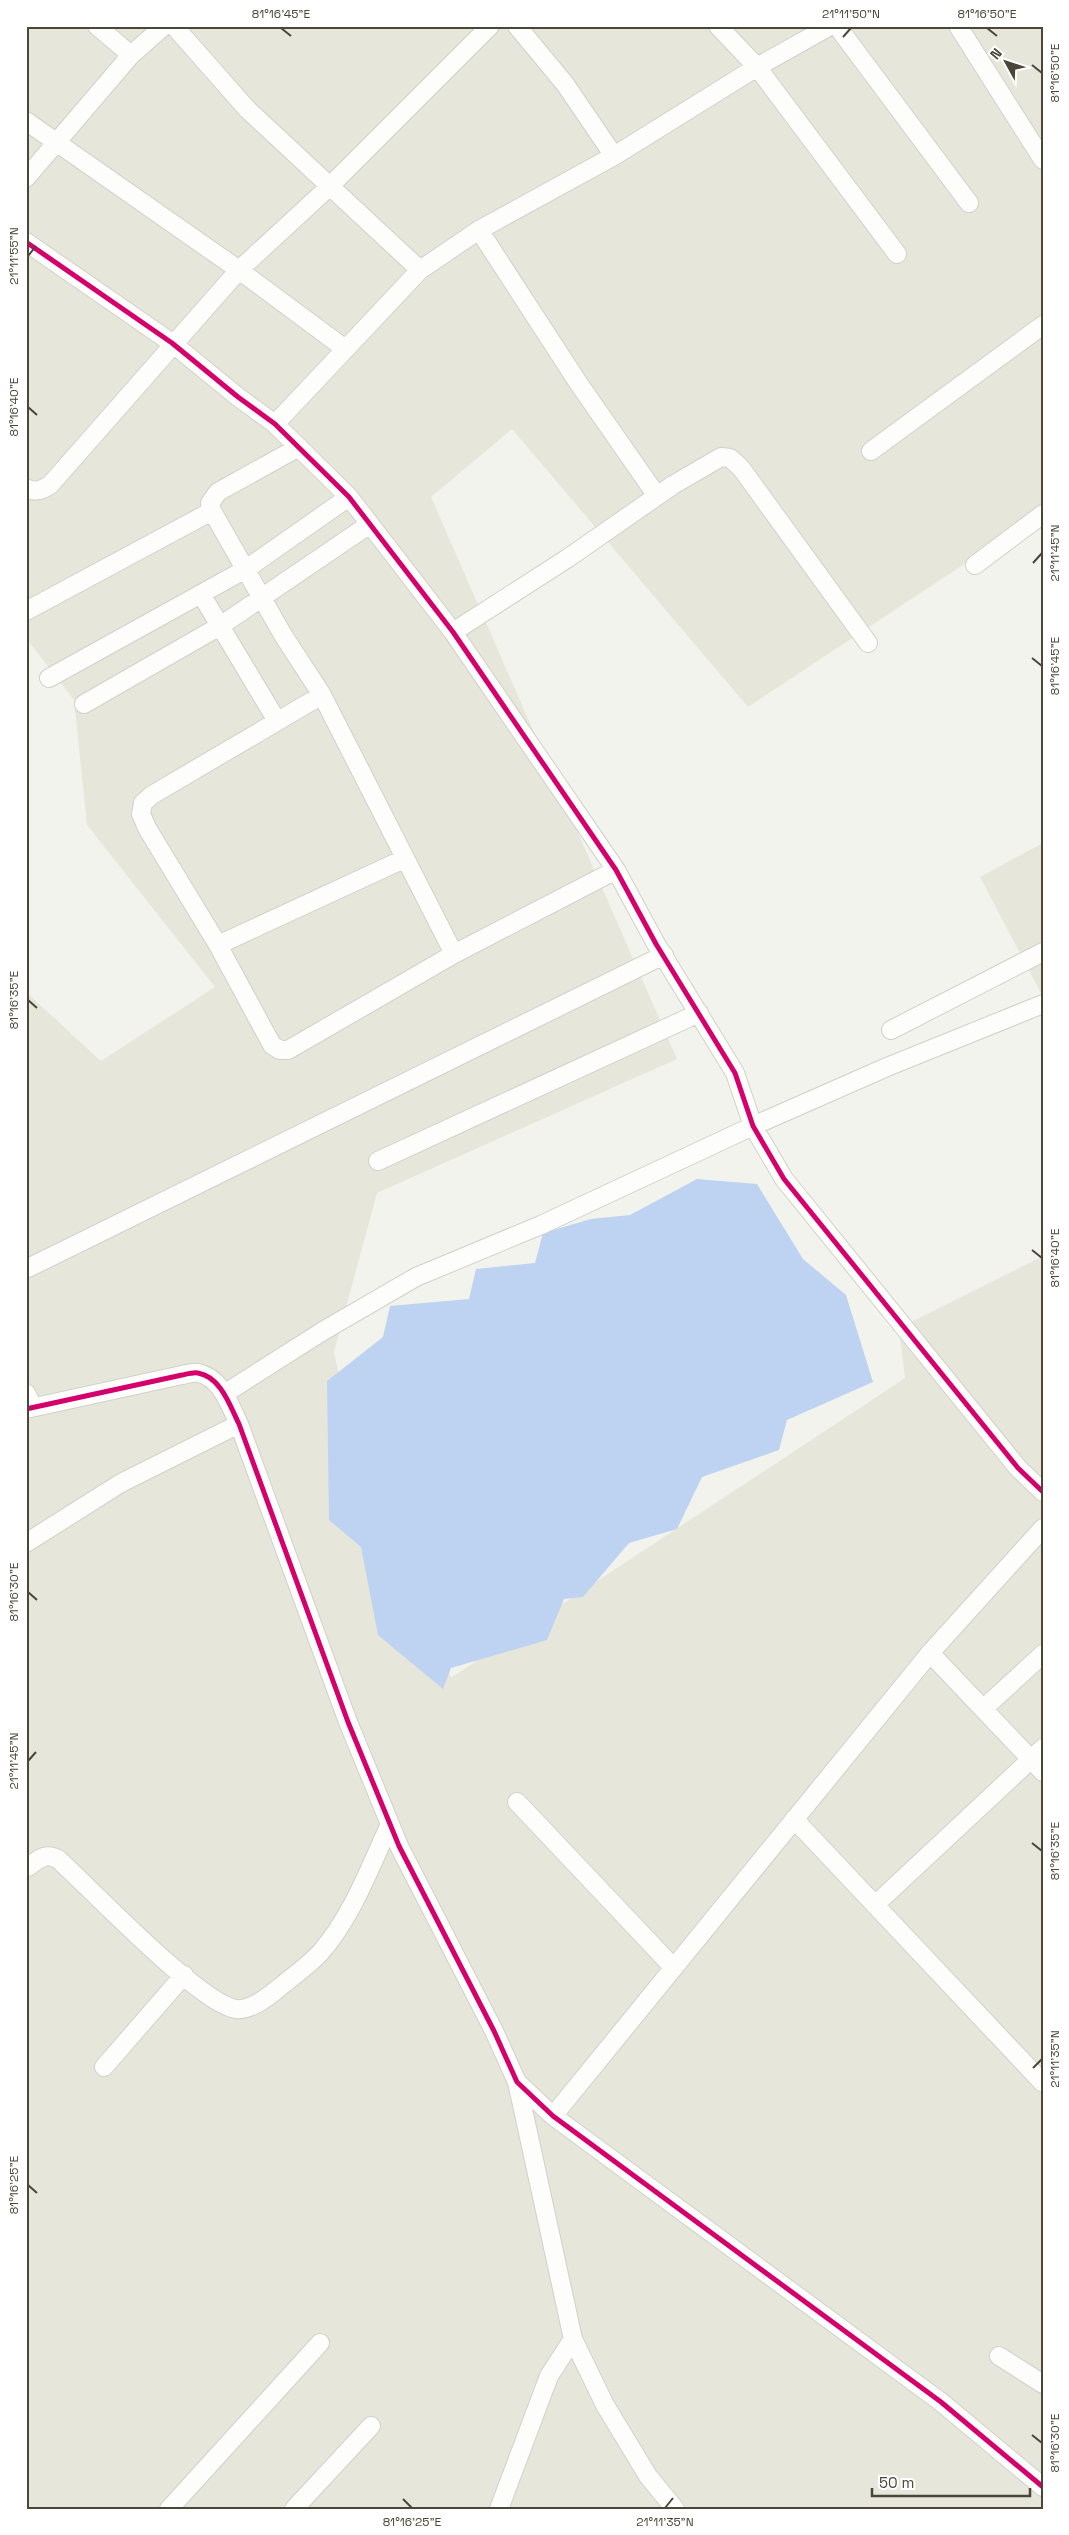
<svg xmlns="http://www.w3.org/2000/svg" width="1069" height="2535" viewBox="0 0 1069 2535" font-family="'Space Grotesk',sans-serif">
<rect width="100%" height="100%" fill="#f3f3ee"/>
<path fill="#e7e6db" d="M26,26H1043V512L748,707L512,429L431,497L677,1059L377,1193L334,1352L394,1628L452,1677L905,1378L899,1328L1043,1256V2509H26V992L101,1061L215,987L87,825L74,700L26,638Z
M1043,843V997L980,877Z"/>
<path fill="#bed2f1" d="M697,1179L757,1184L803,1259L846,1295L873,1382L787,1420L779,1450L702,1477L677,1529L629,1543L583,1597L564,1599L547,1640L451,1668L443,1689L378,1635L361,1547L329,1520L327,1381L383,1337L390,1306L469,1299L476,1269L535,1263L543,1233L591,1219L630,1215Z"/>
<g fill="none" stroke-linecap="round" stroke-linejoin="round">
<g stroke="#d1d1cb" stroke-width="20">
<path id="street" d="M97,26L131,55
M174,26L247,109L420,270
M517,26L565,84L614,156
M718,26L757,67L897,254
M837,26L969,203
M958,26L1043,160
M26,121L239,270L344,348
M26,178L131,55L164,26
M479,230L579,384L657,496
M26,242L172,343L238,397L275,424L349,497L453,632L616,870L656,944L735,1073L753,1126L784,1179L1018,1468L1043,1492
M275,424L420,270L479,230L614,156L757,67L830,26
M299,447L218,492L210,503L212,511L283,635L322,695L454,954
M871,451L1043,325
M26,488C35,493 42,490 50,485L239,270L329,187L490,26
M975,565L1043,514
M201,594L277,721
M26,611L212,511
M453,632L568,558L673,485L721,457L730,458L741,468L868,643
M49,678L246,569L349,497
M322,695L152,795L143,803L141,814L147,828L218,945L272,1045L280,1050H288L454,954L616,870
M84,704L220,626L370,524
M218,945L404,859
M891,1030L1043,952
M378,1161L699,1013
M26,1269L664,955
M26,1393L33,1407
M224,1394L323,1331L416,1277L541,1225L753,1126L887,1067L1043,1004
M26,1409L182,1375C187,1374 194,1372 198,1373C221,1377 230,1406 239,1424L348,1722L399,1846L494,2031L517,2082L553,2116L941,2402L1043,2487
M26,1543L121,1483L239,1424
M930,1653L1043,1772
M983,1709L1043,1654
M517,1802L673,1967
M794,1819L1043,2083
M28,1867C39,1859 45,1852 58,1859C91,1889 200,2004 236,2009C251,2011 269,1996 280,1987C293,1976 308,1966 320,1953C352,1917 370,1867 390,1824
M876,1904L1043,1748
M104,2067L184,1975
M517,2082L573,2339L605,2405L648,2476L675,2509
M553,2116L930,1653L1043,1528
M999,2356L1043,2384
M169,2509L320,2343
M294,2509L371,2426
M499,2509L549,2376L573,2339"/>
</g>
<use href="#street" stroke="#fdfdfc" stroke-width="18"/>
<g stroke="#fff" stroke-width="8">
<path id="cycleway" d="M26,242L172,343L238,397L275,424L349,497L453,632L616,870L656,944L735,1073L753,1126L784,1179L1018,1468L1043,1492
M26,1409L182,1375C187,1374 194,1372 198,1373C221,1377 230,1406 239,1424L348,1722L399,1846L494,2031L517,2082L553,2116L941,2402L1043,2487"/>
</g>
<use href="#cycleway" stroke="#d6006c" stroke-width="5"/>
</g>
<path fill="none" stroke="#4b4738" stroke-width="2" d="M281,28L291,36M987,28L997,36M843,37L851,28M1032,65L1042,73M28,256L36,246M28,407L37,415M1033,563L1042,553M1032,658L1042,666M28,1000L37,1008M1032,1250L1042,1258M28,1592L37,1600M28,1761L36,1752M1032,1843L1042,1851M1033,2068L1042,2059M28,2185L37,2193M1032,2435L1042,2443M403,2499L412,2508M665,2508L673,2498"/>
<rect width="1069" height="2535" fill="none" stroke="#ffffff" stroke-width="55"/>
<g transform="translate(1006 62) rotate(310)" stroke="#ffffff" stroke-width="4" paint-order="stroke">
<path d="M0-4L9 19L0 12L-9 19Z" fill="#4b4738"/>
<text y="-8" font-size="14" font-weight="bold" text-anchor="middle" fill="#4b4738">N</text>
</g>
<path d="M872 2488v8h158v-8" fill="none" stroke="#4b4738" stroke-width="2.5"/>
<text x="879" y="2488" font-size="15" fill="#4b4738" stroke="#ffffff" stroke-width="4" paint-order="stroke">50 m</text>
<rect x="28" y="28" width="1014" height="2480" fill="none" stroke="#4b4738" stroke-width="2"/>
<g font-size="12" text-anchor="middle" fill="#4b4738">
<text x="281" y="18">81°16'45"E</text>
<text x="851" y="18">21°11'50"N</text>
<text x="987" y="18">81°16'50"E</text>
<text transform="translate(1055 73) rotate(-90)" y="4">81°16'50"E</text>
<text transform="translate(14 256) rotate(-90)" y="4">21°11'55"N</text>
<text transform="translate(14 407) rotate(-90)" y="4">81°16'40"E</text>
<text transform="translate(1055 553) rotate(-90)" y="4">21°11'45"N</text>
<text transform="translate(1055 666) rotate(-90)" y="4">81°16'45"E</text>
<text transform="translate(14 1000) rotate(-90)" y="4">81°16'35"E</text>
<text transform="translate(1055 1258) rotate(-90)" y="4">81°16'40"E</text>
<text transform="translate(14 1592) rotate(-90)" y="4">81°16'30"E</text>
<text transform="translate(14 1761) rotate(-90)" y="4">21°11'45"N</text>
<text transform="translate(1055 1851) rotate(-90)" y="4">81°16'35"E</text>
<text transform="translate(1055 2059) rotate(-90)" y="4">21°11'35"N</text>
<text transform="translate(14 2185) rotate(-90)" y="4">81°16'25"E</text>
<text transform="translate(1055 2443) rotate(-90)" y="4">81°16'30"E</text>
<text x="412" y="2526">81°16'25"E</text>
<text x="665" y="2526">21°11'35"N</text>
</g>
</svg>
